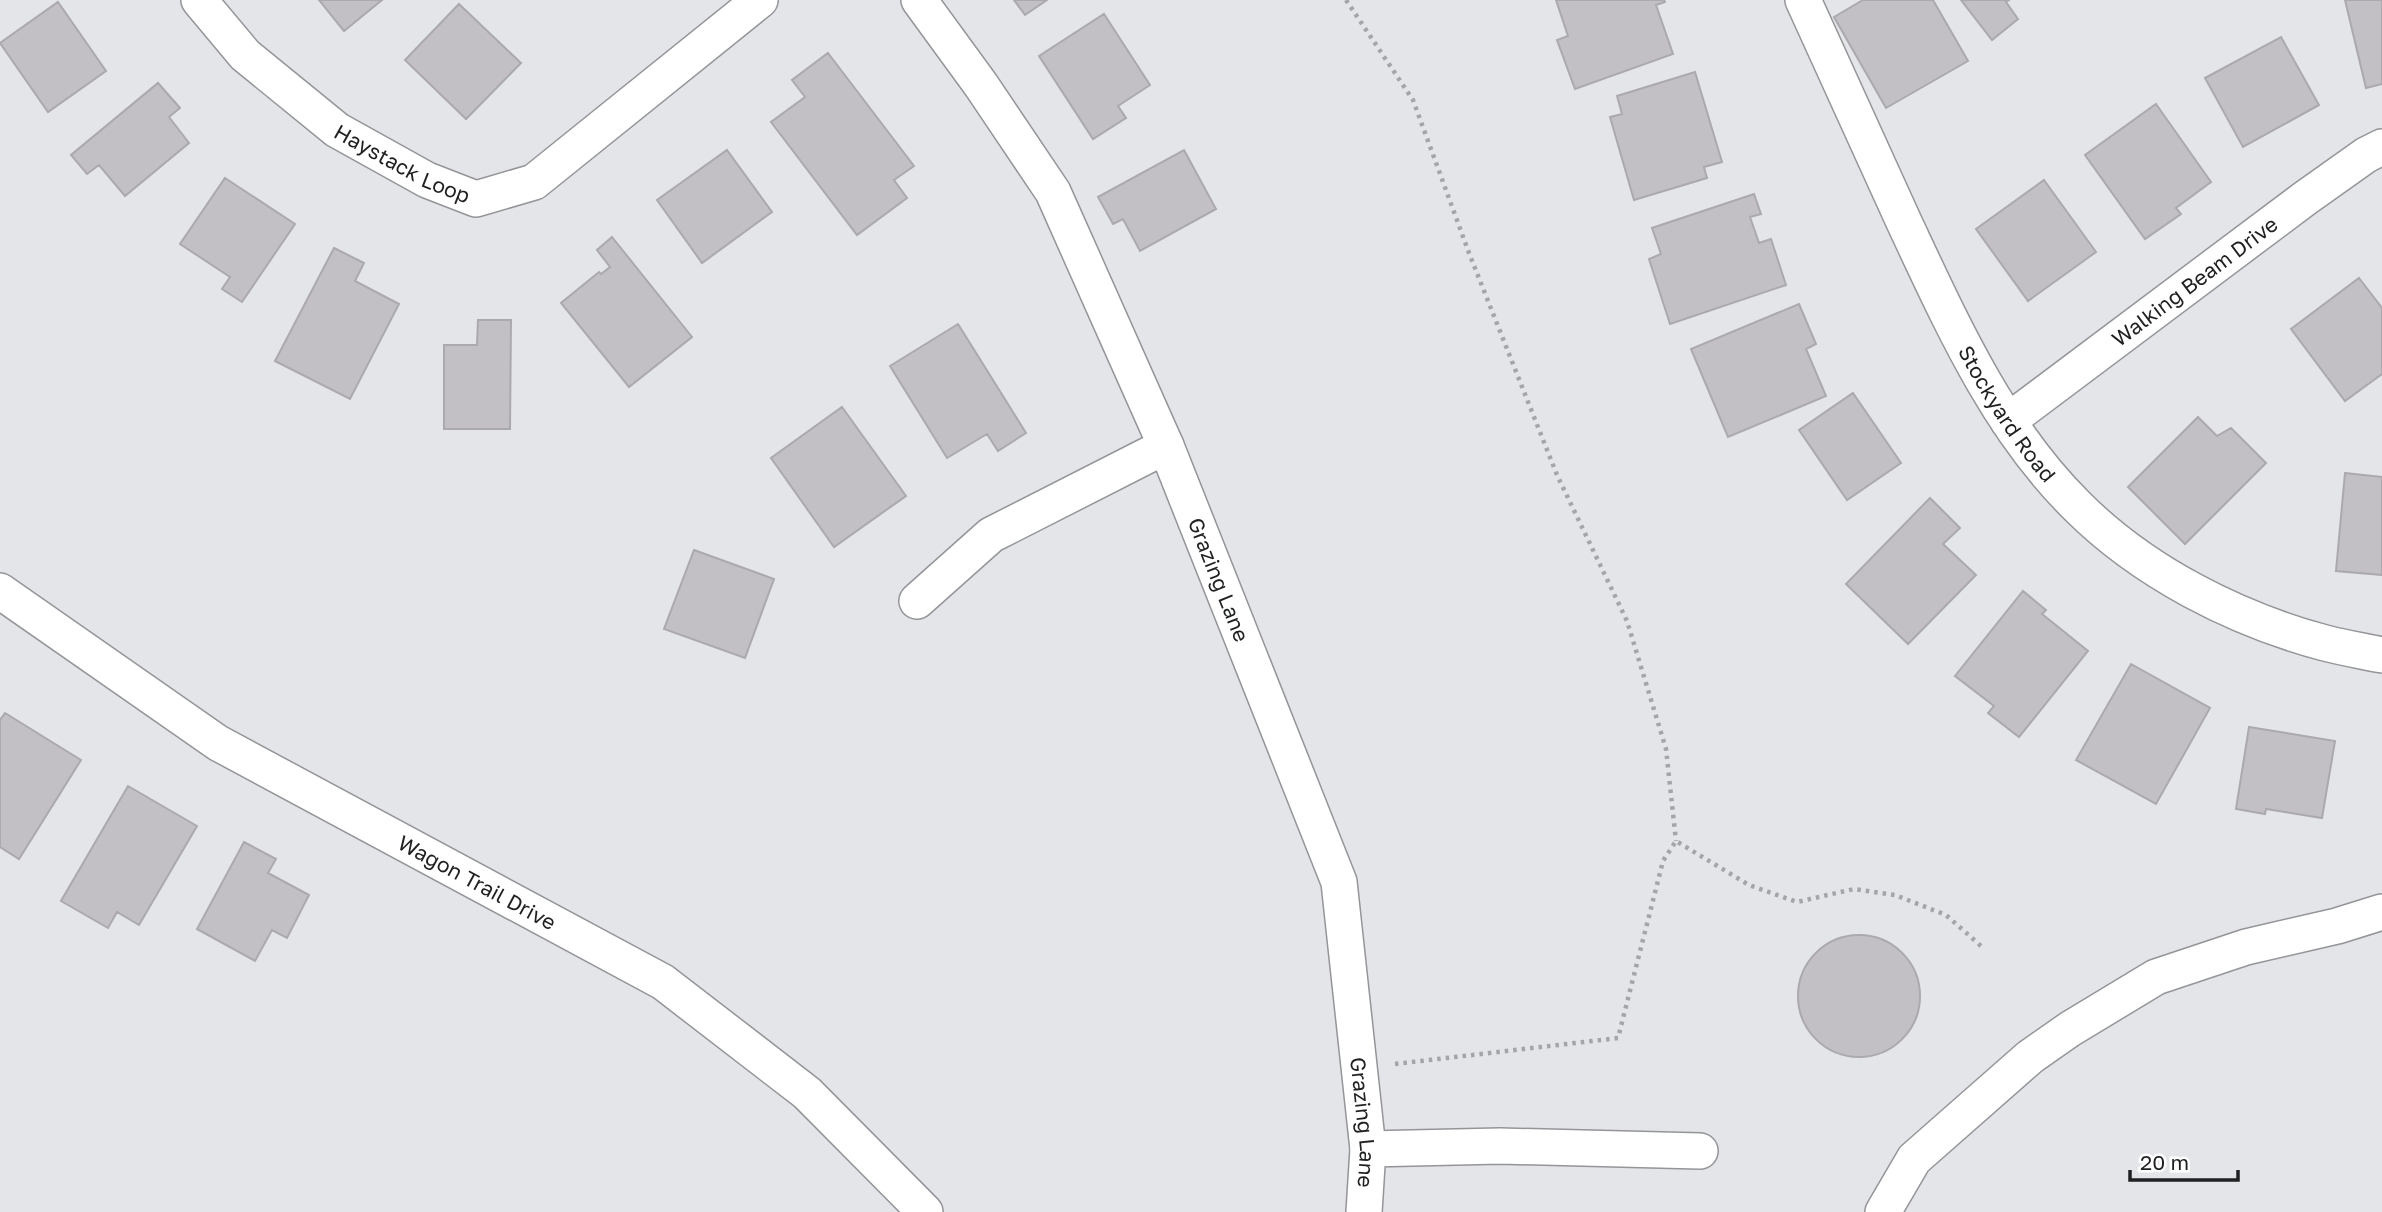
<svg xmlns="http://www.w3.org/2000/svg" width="2382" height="1212" viewBox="0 0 2382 1212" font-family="'Golos Text',sans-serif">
<rect width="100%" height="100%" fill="#e3e5e9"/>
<path fill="#c2c0c4" stroke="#aba9ad" stroke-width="2" d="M319,0H382L344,31Z
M1014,0H1047L1025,15Z
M1556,0H1664L1665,2L1656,5L1673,54L1575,89L1557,40L1568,36Z
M1863,0H1933L1968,61L1886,108L1834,17Z
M1961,0H2009L2006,2L2018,19L1992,40Z
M2345,0H2382V84L2366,88Z
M58,2L106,71L48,112L0,43Z
M459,4L521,63L466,119L405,60Z
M1104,14L1150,85L1118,106L1126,118L1093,139L1039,56Z
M2281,37L2319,105L2243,147L2205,78Z
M828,53L914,166L894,180L907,198L857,235L771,122L805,97L792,80Z
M1695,72L1722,162L1704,167L1707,178L1634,200L1610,117L1622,114L1617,96Z
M158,83L180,108L169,117L189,143L125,196L99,165L87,174L71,155Z
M2156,104L2211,182L2176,208L2181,214L2145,239L2085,155Z
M727,150L772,212L702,263L657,200Z
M1184,150L1216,209L1140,251L1123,219L1113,224L1098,197Z
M225,178L295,224L242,302L222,289L230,277L180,244Z
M2044,180L2096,252L2028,301L1976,229Z
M1754,194L1761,214L1750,217L1759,243L1771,239L1786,285L1670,324L1649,259L1661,254L1652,228Z
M612,237L692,337L629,387L561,303L599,272L601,274L610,267L597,250Z
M334,248L364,263L355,281L399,304L350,399L275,361Z
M2359,278L2382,308V374L2345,401L2291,329Z
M1799,304L1816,344L1806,349L1826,396L1728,437L1691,349Z
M478,320H511L510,429H444V345H477Z
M958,324L1026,433L998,451L987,434L947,458L890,366Z
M1853,393L1901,463L1847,500L1799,430Z
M842,407L906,496L834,547L771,458Z
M2198,417L2217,436L2231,428L2266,463L2185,544L2128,487Z
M2345,473L2382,477V575L2336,571Z
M1930,498L1960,528L1943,544L1976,575L1908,644L1846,584Z
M694,550L774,579L745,658L664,629Z
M2023,591L2046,610L2042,614L2088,651L2019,737L1988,713L1994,706L1955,676Z
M2131,664L2210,708L2156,804L2076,760Z
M5,713L81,760L19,859L0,847V720Z
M2249,727L2335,741L2322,818L2266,809L2265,814L2236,809Z
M128,786L197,826L139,925L117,912L108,928L61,901Z
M244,842L276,859L268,873L309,895L287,938L272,930L255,961L197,929Z
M1798 996a61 61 0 1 1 122 0a61 61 0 1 1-122 0Z"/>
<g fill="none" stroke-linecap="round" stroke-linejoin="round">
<g stroke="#949599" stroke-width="38">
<g id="minor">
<path id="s1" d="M199,0L245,55L337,130L427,180L476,199L534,182L760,0"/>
<path id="s2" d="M919,0L981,85L1053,192L1166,446L1339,882L1368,1149L1364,1212"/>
<path id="s3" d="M1803,0C1837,74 1871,148 1904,222C1951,322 1997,427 2077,506C2143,572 2235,619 2325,643C2344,648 2363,651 2382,655"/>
<path id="s4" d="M2008,421L2304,199L2366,155L2382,147"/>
<path id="s5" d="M0,591L218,743L663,982L807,1093L925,1212"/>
<path d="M917,601L991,535L1166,446"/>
<path d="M1368,1149L1500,1146L1700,1151"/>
<path d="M1883,1212L1914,1159L2030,1057L2070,1029L2156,977L2246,947L2337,926L2382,912"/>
</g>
</g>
<path stroke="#a3a5a8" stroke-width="4.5" stroke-dasharray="3.5 5" stroke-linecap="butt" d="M1346,0L1413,100L1469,253L1557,475L1627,621L1666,749L1676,841
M1395,1064L1618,1038L1663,861L1676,841L1749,885L1797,902L1854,889L1895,895L1946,915L1981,946"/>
<use href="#minor" stroke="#fff" stroke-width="35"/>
</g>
<g text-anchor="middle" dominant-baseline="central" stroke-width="7" stroke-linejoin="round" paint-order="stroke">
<g font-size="21" fill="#1f2021" stroke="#fff">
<text stroke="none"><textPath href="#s1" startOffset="264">Haystack Loop</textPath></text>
<text stroke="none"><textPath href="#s4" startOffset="233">Walking Beam Drive</textPath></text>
<text stroke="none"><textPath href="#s3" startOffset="462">Stockyard Road</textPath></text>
<text stroke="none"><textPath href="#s2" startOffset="656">Grazing Lane</textPath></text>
<text stroke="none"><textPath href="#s5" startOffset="560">Wagon Trail Drive</textPath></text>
<text stroke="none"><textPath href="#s2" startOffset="1223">Grazing Lane</textPath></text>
</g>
</g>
<path d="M2130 1170v10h108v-10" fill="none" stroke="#1f2021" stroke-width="3.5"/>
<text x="2140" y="1170" font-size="21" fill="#1f2021" stroke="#ffffff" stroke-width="5" paint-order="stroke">20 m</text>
</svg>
